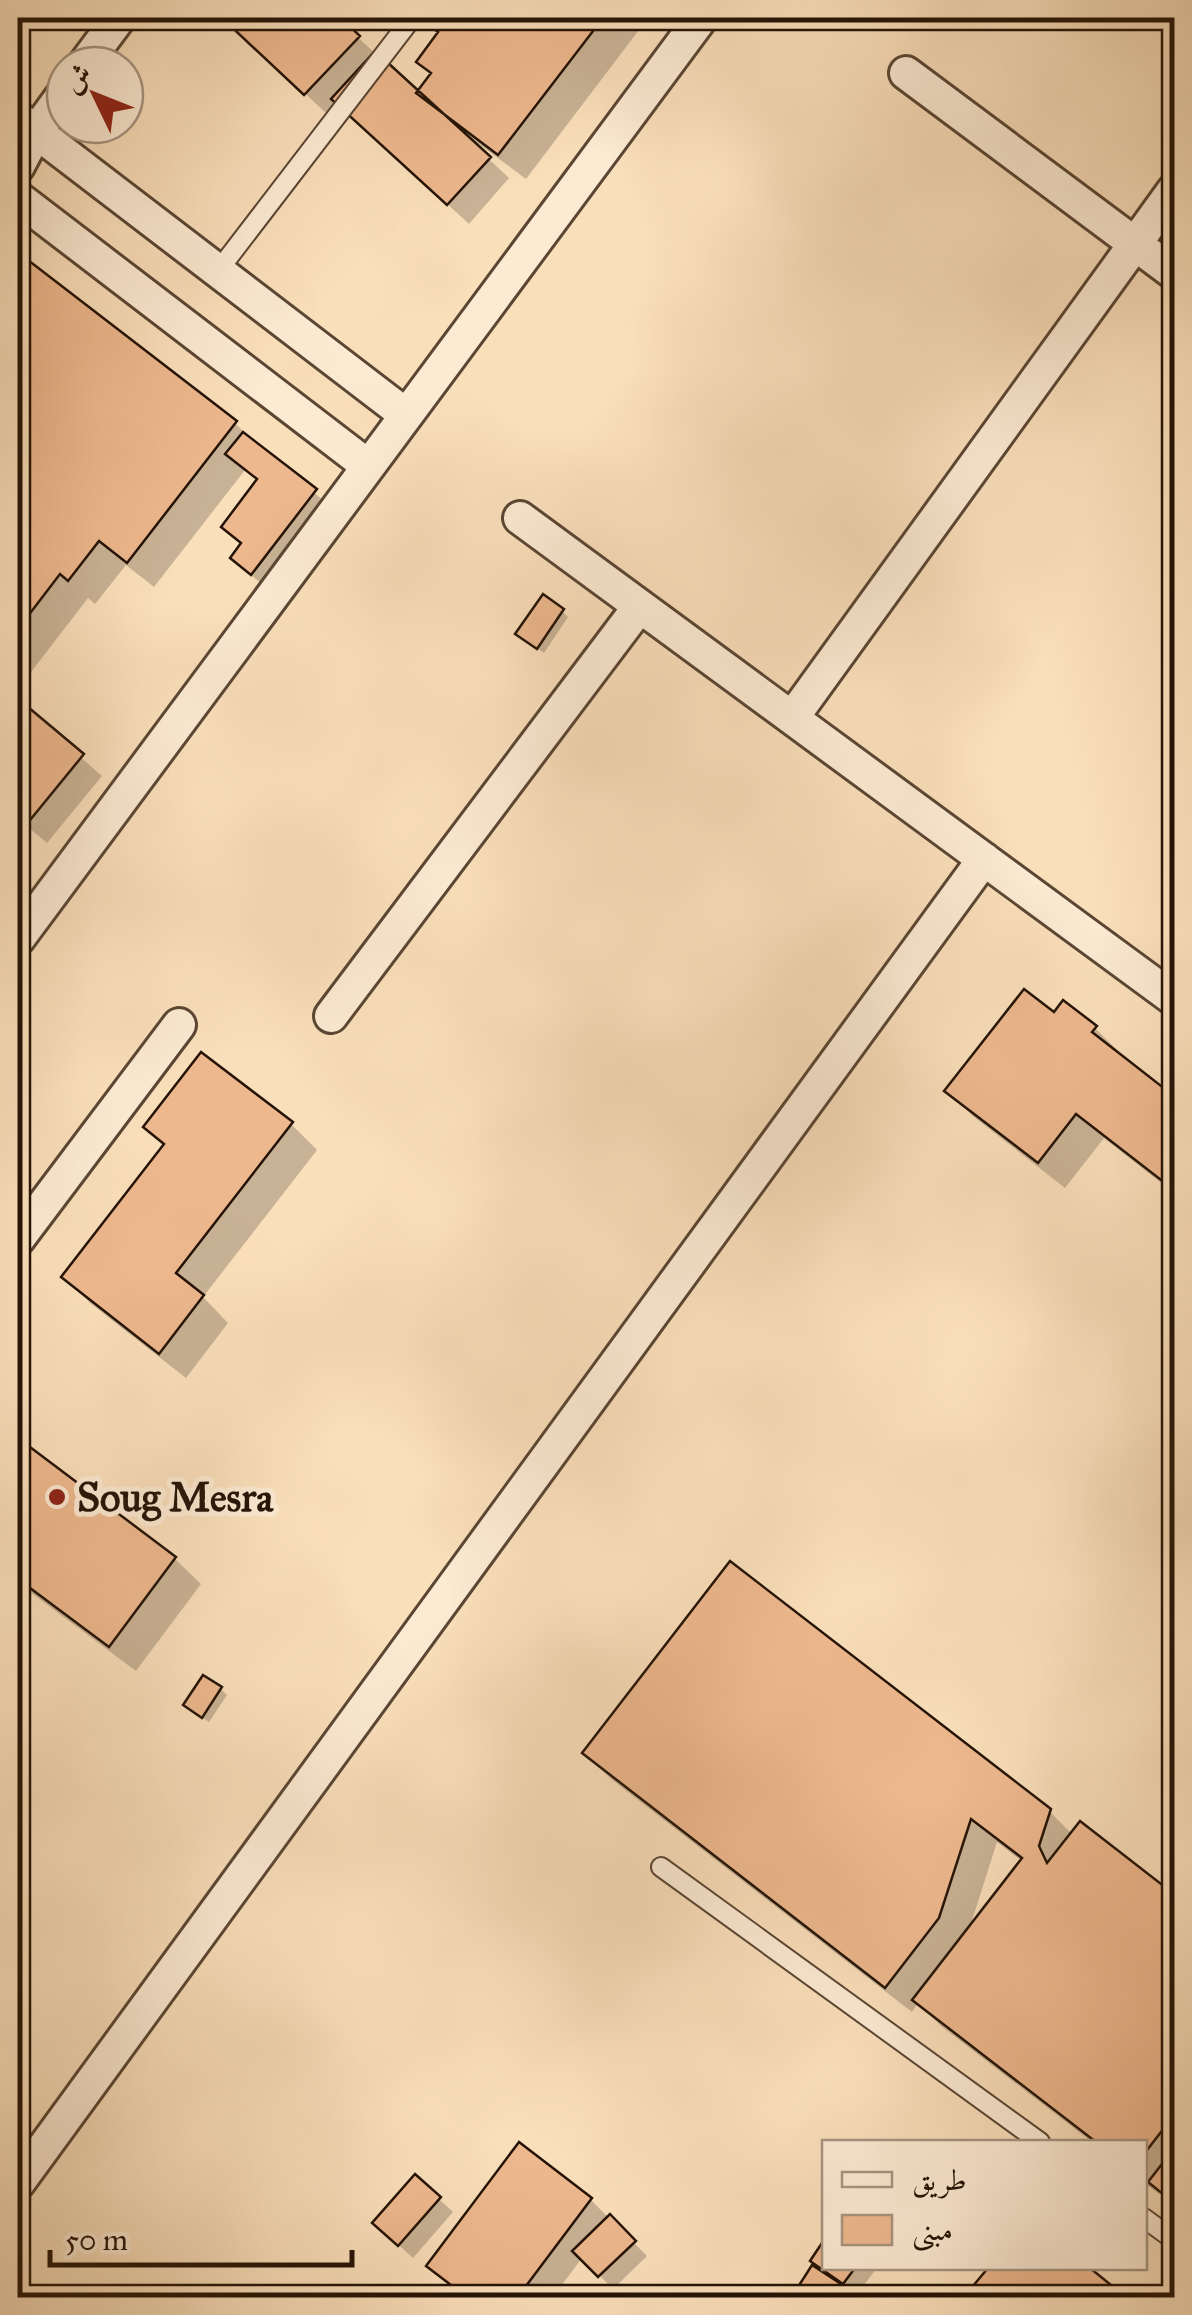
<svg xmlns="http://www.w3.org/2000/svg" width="1192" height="2315" viewBox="0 0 1192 2315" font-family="'IM FELL Great Primer',Amiri,serif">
<rect width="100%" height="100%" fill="#fadfbb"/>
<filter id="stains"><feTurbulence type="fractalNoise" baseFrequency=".002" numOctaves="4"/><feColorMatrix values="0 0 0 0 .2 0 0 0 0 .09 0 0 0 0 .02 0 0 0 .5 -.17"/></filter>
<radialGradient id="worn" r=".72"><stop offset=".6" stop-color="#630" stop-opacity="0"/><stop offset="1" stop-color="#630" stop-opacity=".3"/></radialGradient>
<path fill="#0003" fill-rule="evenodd" d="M224,18H337L419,94L433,75L419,62L441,32L438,29L446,18H648L526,179L479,144L477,148L509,178L469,224L337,102L326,113Z
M25,261L235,423L262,450L329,505L266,587L246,571L243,544L224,527L259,481L245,470L154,587L126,565L95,604L88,598L18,689V270Z
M562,611L568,617L544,653L525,639Z
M22,706L102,776L47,843L18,819V711Z
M18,853L28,863L18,877Z
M1064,1004L1095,1028L1121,1054L1119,1057L1174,1100V1193L1104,1138L1065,1188L974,1117L948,1091L1055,1016Z
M291,1124L317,1150L203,1297L228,1323L186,1378L90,1303L64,1277L166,1146L146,1127Z
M18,1441L175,1559L201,1584L136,1671L18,1583Z
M221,1689L227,1695L209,1722L192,1711Z
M585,1753L1049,1811L1073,1835L1081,1824L1174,1897V2205L1161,2192L1159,2194L1144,2183V2142H1092L941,2026L918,2003L912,2012L611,1779ZM997,1842L1023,1862L969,1930Z
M18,1821L29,1832L18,1847Z
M415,2177L453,2212L413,2258L389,2236Z
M590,2199L647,2256L613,2289L582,2258L552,2298H464L429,2266Z
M824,2244V2268H877L854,2298H794L828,2276L813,2260Z"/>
<path fill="#eeb88e" stroke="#241306" stroke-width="2.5" d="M222,18H341L360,36L304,95Z
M443,18H603L498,155L416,93L431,73L416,62L438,32L434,29Z
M375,51L491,157L447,205L331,99Z
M24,257L237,421L127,563L99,541L68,581L60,574L18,629V266Z
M243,432L317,489L251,575L230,558L241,543L221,527L257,479L225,454Z
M543,594L564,609L537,649L515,634Z
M22,702L84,754L26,825L18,818V707Z
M1024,989L1054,1012L1063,1000L1097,1026L1092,1032L1174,1096V1190L1076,1114L1038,1163L944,1091Z
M201,1052L293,1122L176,1273L204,1295L159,1354L61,1277L164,1144L143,1127Z
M18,1438L176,1557L109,1647L18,1579Z
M730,1561L1051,1809L1039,1846L1047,1863L1080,1821L1174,1894V2115L1144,2154V2142H1096L912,2000L1022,1858L971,1819L939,1918L885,1988L582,1753Z
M203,1675L222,1687L202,1718L183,1705Z
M519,2142L592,2198L517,2298H468L426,2266Z
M1162,2164L1174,2173V2203L1148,2182Z
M415,2174L441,2197L398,2246L372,2223Z
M610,2214L636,2241L598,2277L572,2251Z
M824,2240V2268H855L843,2284L810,2261Z
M812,2265L841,2284L832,2298H791Z
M988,2268H1090L1127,2298H963Z"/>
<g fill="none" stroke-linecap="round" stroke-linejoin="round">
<g stroke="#5a4633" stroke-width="22">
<path id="service" d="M218,271L412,18
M661,1867L1040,2142
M1144,2218L1174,2240"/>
</g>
<g stroke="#5a4633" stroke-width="38">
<path id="minor" d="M84,65L119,18
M906,73L1174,273
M18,118L406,415
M18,166L36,132L65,92
M18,198L368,466
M520,518L1174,999
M792,718L1174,190
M18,939L701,18
M331,1016L639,607
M18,1239L179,1025
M18,2183L984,859"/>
</g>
<use href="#service" stroke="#fcead3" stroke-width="18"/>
<use href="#minor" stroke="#fcead3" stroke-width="32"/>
</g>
<circle fill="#8f2418" stroke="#fcead3" stroke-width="4" cx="57" cy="1497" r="10"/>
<g text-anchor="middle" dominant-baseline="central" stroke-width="10" stroke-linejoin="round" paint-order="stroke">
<g font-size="40" font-weight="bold" fill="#241306" stroke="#fcead3" text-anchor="start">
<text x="77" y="1497">Soug Mesra</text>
</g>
</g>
<rect width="1192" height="2315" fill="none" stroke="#fadfbb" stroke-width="60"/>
<rect x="20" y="20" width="1152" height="2275" fill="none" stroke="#241306" stroke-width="5"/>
<rect x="30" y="30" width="1132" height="2255" fill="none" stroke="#241306" stroke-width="2.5"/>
<rect x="822" y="2140" width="325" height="130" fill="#fcead3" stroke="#a69481" stroke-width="2.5"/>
<rect x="842" y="2172" width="50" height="15" fill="#fcead3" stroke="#a69481" stroke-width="2.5"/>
<text x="912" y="2190" font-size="30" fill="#241306">طريق</text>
<rect x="842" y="2215" width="50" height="30" fill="#eeb88e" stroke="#a69481" stroke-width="2.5"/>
<text x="912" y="2240" font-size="30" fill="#241306">مبنى</text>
<g transform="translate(95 95) rotate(313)"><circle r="48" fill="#fcead3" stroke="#a69481" stroke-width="2.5"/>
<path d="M0-8L18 38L0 25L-18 38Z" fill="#8f2418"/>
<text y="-15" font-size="28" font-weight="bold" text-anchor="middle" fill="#241306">ش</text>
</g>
<path d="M50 2250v15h302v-15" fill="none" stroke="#241306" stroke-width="5"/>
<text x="65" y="2250" font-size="30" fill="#241306" stroke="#fcead3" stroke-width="8" paint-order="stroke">50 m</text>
<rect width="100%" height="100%" filter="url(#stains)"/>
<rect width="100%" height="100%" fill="url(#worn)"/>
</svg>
